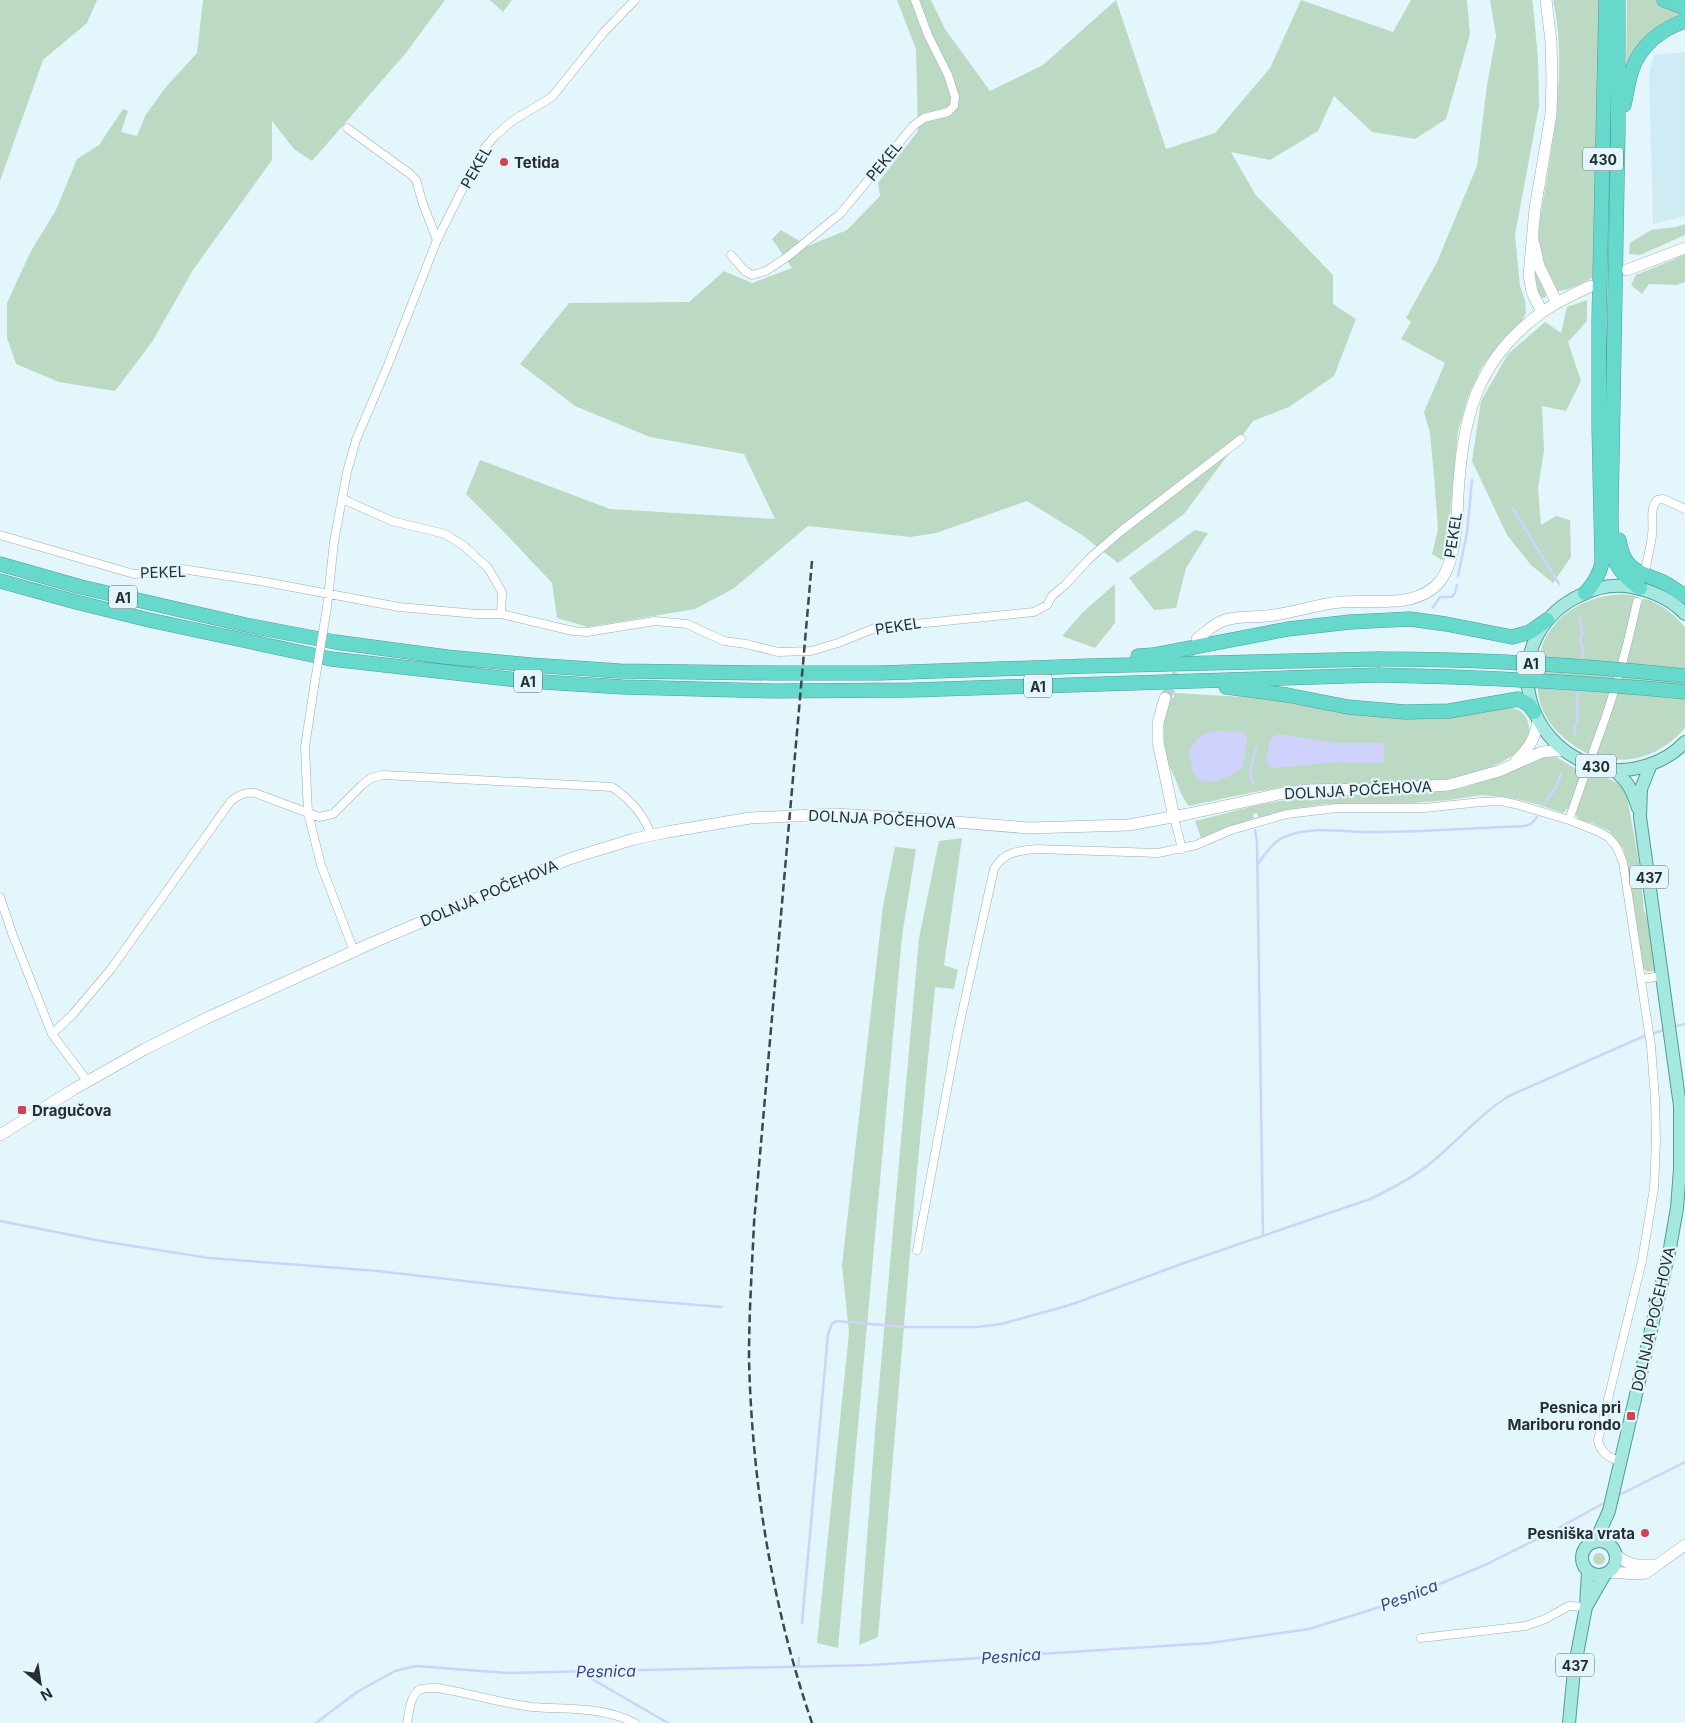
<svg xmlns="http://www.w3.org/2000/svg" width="1685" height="1723" viewBox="0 0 1685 1723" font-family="Inter,sans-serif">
<rect width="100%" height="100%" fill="#e2f6fc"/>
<path fill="#cfecf4" d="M1685,52V216L1653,224L1649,75L1654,55Z"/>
<path fill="#bcdac3" d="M0,0H97L87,23L43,60L0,181Z
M203,0H445L405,54L312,161L294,149L272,121V160L193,270L152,342L115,391L59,382L16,364L7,338V303L31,251L56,210L77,159L99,145L123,109L128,111L121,132L137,136L145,116L165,88L197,53Z
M490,0H512L503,12Z
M897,0H931L945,29L990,91L1043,65L1116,0L1166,149L1215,133L1270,68L1301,0L1393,32L1411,0H1467L1470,34L1446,119L1415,139L1372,132L1334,96L1318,131L1270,160L1231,152L1255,194L1333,275V304L1356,319L1334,376L1289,407L1253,421L1184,514L1118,563L1082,535L1027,501L936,533L910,537L808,526L733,589L695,609L588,627L557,618L552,583L504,532L466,494L480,460L610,509L775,519L744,454L650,437L575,406L520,364L569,303L689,302L724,271L752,283L792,268L772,239L781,230L808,246L847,230L880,196L878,183L918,131L916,49Z
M1490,0H1532L1533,6L1538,58L1539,106L1515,235L1520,286L1525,300L1526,313L1521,322L1503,339L1481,368L1468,397L1458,431L1446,557L1442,560L1432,554L1438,530L1434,476L1430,433L1424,412L1445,363L1401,339L1411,322L1406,318L1437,262L1477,166L1487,85L1496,36Z
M1553,0H1599L1600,37L1594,266L1592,278C1580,284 1570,290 1557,291C1550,277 1542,265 1540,249C1536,228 1544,199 1547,178C1556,122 1566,56 1553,0Z
M1627,0H1658L1685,12V16L1626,71Z
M1685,224V235L1640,255L1629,254L1630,243L1651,230L1676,227Z
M1685,255V282L1677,285L1649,284L1642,294L1631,285L1636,275Z
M1534,269L1538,270L1546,295L1545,298H1542L1538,293Z
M1587,300V321L1568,342L1581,381L1566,411L1542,406L1544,451L1538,488L1541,525L1556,516L1570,520L1571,557L1553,583L1531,565L1507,535L1472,461L1481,401L1508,354L1545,322L1561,333L1567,307Z
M1195,530L1208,533L1186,568L1176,608L1154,610L1129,578Z
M1115,584V623L1095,648L1062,636L1083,612Z
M1624,594L1636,596V599L1622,657L1592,749L1588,754C1564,741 1541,721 1538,692C1537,684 1539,676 1539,669C1540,661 1540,653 1542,646C1555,612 1589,595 1624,594Z
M1643,598C1660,603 1673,613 1685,627V728C1660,756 1632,765 1595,757Z
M1174,693L1262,698L1373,714L1513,708C1522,710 1528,717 1529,727C1533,760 1466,777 1442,780C1390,787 1337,781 1286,787C1253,791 1221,799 1189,806C1182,798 1179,788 1175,778C1173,773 1170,769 1168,764C1160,743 1162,718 1171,698L1174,697Z
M1554,756L1582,772L1570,807L1563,813L1540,805L1512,798L1482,795L1449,800L1412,803L1326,804L1292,809L1258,817L1257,813L1253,814L1254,818L1201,838L1195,821L1258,805L1308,796L1418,794L1462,788L1509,773L1536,758Z
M1589,774C1609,779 1617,777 1627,797L1640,868L1644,911L1648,920L1655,968L1654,971L1647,972L1643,968L1629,872L1623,848L1609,831L1592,823L1580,820L1576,816L1577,807Z
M962,838L944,965L958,970L954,989L935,987L916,1181L878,1637L859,1645L875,1432L919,938L939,841Z
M895,847L916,849L902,936L838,1648L817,1643L849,1333L842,1265L883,906Z
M1593 1559a6 6 0 1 1 12 0a6 6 0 1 1-12 0Z"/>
<path fill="#cfd2fc" d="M1218,731L1243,732L1247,737L1243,767C1234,776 1202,790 1194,774C1191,767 1191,757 1189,750C1199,736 1201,733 1218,731Z
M1276,734L1336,743H1381L1384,746V762L1380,763L1336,762L1272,768L1266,761L1270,740Z"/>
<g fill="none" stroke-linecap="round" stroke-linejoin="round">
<path stroke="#cfd2fc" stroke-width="2.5" d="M1512,507L1559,584
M1458,576L1467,533L1472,480
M1433,607L1440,597H1452L1455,593L1457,585
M1580,617V623L1582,626L1581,630L1583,632C1577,642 1583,644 1583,652C1583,655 1582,658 1582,661
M1575,734V724L1578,721L1577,713L1578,689
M1253,782L1250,773L1256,746
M1543,806L1556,787L1562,772
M1255,830L1257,843L1263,1236
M1258,864C1266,853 1274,840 1287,836C1313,826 1344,832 1371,832C1422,832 1473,828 1524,826L1531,824L1537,817
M1672,1027L1685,1024
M0,1221L101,1241L209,1258L378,1271L613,1298L722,1307
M1617,1496L1685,1462
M802,1623L828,1334L832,1324L836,1321L907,1327H977L1001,1324L1070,1305L1184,1263L1370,1199C1395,1187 1418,1175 1439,1156C1462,1136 1482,1113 1509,1096L1644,1036L1664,1030
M798,1667L799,1658
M585,1671L592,1679L668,1723
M316,1723L357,1692L395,1671L416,1666L507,1673L871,1665L1210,1643L1309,1629L1396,1602L1485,1565L1551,1532L1606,1502"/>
<path stroke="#bdced3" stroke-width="8" stroke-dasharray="8 4" stroke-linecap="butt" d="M1584,777L1593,752"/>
<path stroke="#bdced3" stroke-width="11" stroke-dasharray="11 5.5" stroke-linecap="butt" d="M1165,698L1195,643"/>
<g stroke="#9aadb2" stroke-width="9">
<path id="street" d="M347,128L410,174L416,180L423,204L437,240
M731,255L745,271L752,275L766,271L787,257L840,214L913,126L924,118L948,112L954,106L955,97L948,75L928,35L915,0
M343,498L349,502L392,521L445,534L464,546L488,568L502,592L501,614
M0,535L134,574L182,569L260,581L399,607L477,614H501L573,631L587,632L655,621L687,624L724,641L746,644L778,652L811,651L838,643L875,628L1034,612L1047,605L1052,596L1065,585L1090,558L1121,531L1241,439
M1646,566C1648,556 1651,545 1652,535C1654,523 1649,509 1657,500L1663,499L1685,509
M327,607L334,542L347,472L356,440L388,365L437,240L466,182L482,151L494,137L512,121L552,97L604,32L635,0
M314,687L305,747L308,813L321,865L354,951
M1593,752C1612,703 1626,654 1637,602
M1174,817L1182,849
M1569,820L1584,777
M0,897L12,933L52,1034L88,1082
M1641,979L1662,976
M52,1034L73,1014L111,969L231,801C239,795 244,792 255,793L319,817L333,814L362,785L371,778L383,775L612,787C630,799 644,815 651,835
M917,1250L958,1031L994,869C1004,852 1017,851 1036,849L1158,853L1196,845L1231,830L1287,814L1337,808H1424L1481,802L1501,801L1519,805L1569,820L1597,831L1608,837L1616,846L1623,862L1651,1046L1655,1099L1656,1141L1654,1188L1642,1261L1598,1440C1600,1452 1608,1458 1620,1461
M1421,1638L1526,1626L1545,1619L1569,1606L1586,1607
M407,1723C409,1713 410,1694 421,1689C426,1688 432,1688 437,1688C469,1693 500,1703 532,1707C568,1710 602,1706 635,1723"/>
</g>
<g stroke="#9aadb2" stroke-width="12">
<path id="secondary" d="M1534,244L1539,266L1557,303
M1627,270L1685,248
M1542,312L1532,292L1529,275L1535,209L1551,114L1552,80L1551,41L1546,0
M1197,639C1206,632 1213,624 1225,620C1240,615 1258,618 1274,615C1296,612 1318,604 1341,602C1373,599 1418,610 1441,580C1456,559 1457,520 1458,495C1462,419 1476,360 1541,313C1556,302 1574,294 1591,286
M1165,698L1158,723V742L1174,817
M1516,761C1528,749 1535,739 1538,722
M0,1135L74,1089L145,1049L207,1018L372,943L569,859L634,839L667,832L750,818L834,814L906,818L1029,828L1129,825L1188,814L1279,794L1309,790L1370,789L1449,785L1499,771L1542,752L1562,750
M1616,1555C1631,1567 1639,1565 1657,1565
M1609,1572L1637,1574L1646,1573L1685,1545"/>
</g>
<g stroke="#519d96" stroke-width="14">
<path id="primary" d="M1685,614C1671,599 1653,591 1632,587C1614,584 1597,587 1581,595C1499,633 1515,747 1602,768C1630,775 1666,763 1685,742
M1613,769C1628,782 1632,789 1638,808
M1582 1558a17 17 0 1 1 34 0a17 17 0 1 1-34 0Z
M1595,1542L1609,1511L1670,1248L1677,1208L1680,1169V1106L1640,817L1641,789L1651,764
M1586,1607L1605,1574
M1569,1723L1574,1670L1586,1607L1588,1571"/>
</g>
<g stroke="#519d96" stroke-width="15">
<path id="highway" d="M1618,0V130L1611,517C1612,551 1609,567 1640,588
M1664,0L1685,8
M1624,105C1627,93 1628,81 1632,70C1640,46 1661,29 1685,21
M1619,540C1624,572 1640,572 1665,583C1672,587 1679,592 1685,596
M0,564L81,587L246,625L335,642L447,657L531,665L620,671L773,673H879L1087,666L1377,659
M0,581L76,602L149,620L331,659L527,681L623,687L776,691L912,690L1378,675
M1585,593C1594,584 1599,576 1602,563L1599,429V318L1606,0
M1138,656L1153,655L1288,629L1350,622L1410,619L1446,624L1512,637L1530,632L1547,620
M1226,687L1287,695L1348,707L1405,712L1449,711L1518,699L1529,705L1534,712"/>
</g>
<use href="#street" stroke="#fff" stroke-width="8"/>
<use href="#secondary" stroke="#fff" stroke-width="11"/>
<use href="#primary" stroke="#a4e8e0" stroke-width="12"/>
<use href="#highway" stroke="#67d9cc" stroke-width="14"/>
<path stroke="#3f474b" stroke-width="2.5" stroke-dasharray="8 4" stroke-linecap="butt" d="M812,561L754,1223C752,1268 749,1313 749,1359C752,1482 772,1606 812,1723"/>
<g stroke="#9aadb2" stroke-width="9" stroke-linecap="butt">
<path id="street-bridge" d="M314,687L327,607"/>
</g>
<g stroke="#519d96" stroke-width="15" stroke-linecap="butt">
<path id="highway-bridge" d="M1377,659C1480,659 1582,665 1685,676
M1378,675C1481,677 1583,682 1685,692"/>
</g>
<use href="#street-bridge" stroke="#fff" stroke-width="8"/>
<use href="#highway-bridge" stroke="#67d9cc" stroke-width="14"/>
</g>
<g fill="#d34251" stroke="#e2f6fc" stroke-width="2">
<circle cx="504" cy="162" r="5"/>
<rect x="17" y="1105" width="10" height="10" rx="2.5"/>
<rect x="1626" y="1411" width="10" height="10" rx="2.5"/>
<circle cx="1645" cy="1533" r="5"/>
</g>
<g text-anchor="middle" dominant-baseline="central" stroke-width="4.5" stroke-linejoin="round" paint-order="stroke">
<g fill="#e2f6fc" stroke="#5f6a6e" stroke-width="1">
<rect x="1583" y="147.5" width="40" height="23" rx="4"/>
<rect x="109" y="585.5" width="28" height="23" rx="4"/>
<rect x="1517" y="651.5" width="28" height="23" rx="4"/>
<rect x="514" y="669.5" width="28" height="23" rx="4"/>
<rect x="1024" y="674.5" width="28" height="23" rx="4"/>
<rect x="1576" y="754.5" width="40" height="23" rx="4"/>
<rect x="1630" y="865.5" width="38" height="23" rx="4"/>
<rect x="1556" y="1653.5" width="38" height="23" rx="4"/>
</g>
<g font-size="14" font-weight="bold" fill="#272e31">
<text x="1603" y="159">430</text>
<text x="123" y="597">A1</text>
<text x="1531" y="663">A1</text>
<text x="528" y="681">A1</text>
<text x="1038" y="686">A1</text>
<text x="1596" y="766">430</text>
<text x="1649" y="877">437</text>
<text x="1575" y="1665">437</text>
</g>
<g font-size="15" fill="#272e31" stroke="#e2f6fc">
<text transform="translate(884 161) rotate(-50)">PEKEL</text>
<text transform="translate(476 167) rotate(-60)">PEKEL</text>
<text transform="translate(1453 535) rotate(-81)">PEKEL</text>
<text transform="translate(163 572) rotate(-2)">PEKEL</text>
<text transform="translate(898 626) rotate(-9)">PEKEL</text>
<text transform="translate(1358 790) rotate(-3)">DOLNJA POČEHOVA</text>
<text transform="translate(882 819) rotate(3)">DOLNJA POČEHOVA</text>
<text transform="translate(489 893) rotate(-23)">DOLNJA POČEHOVA</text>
<text transform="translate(1653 1319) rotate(-77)">DOLNJA POČEHOVA</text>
</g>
<g font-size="15" font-weight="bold" fill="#272e31" stroke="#e2f6fc" text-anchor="start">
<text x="514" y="162">Tetida</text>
<text x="32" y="1110">Dragučova</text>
<text x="1621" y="1407" text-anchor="end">Pesnica pri<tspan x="1621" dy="17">Mariboru rondo</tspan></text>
<text x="1635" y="1533" text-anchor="end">Pesniška vrata</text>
</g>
<g font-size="16" font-style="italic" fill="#403f7d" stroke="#e2f6fc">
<text transform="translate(1409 1595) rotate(-21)">Pesnica</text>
<text transform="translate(1011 1656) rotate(-4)">Pesnica</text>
<text transform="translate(606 1671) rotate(-1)">Pesnica</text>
</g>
</g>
<g transform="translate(40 1683) rotate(150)" stroke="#e2f6fc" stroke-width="4" paint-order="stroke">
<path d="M0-4L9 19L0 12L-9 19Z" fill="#272e31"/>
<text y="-8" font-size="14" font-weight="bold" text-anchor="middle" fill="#272e31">N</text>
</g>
</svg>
